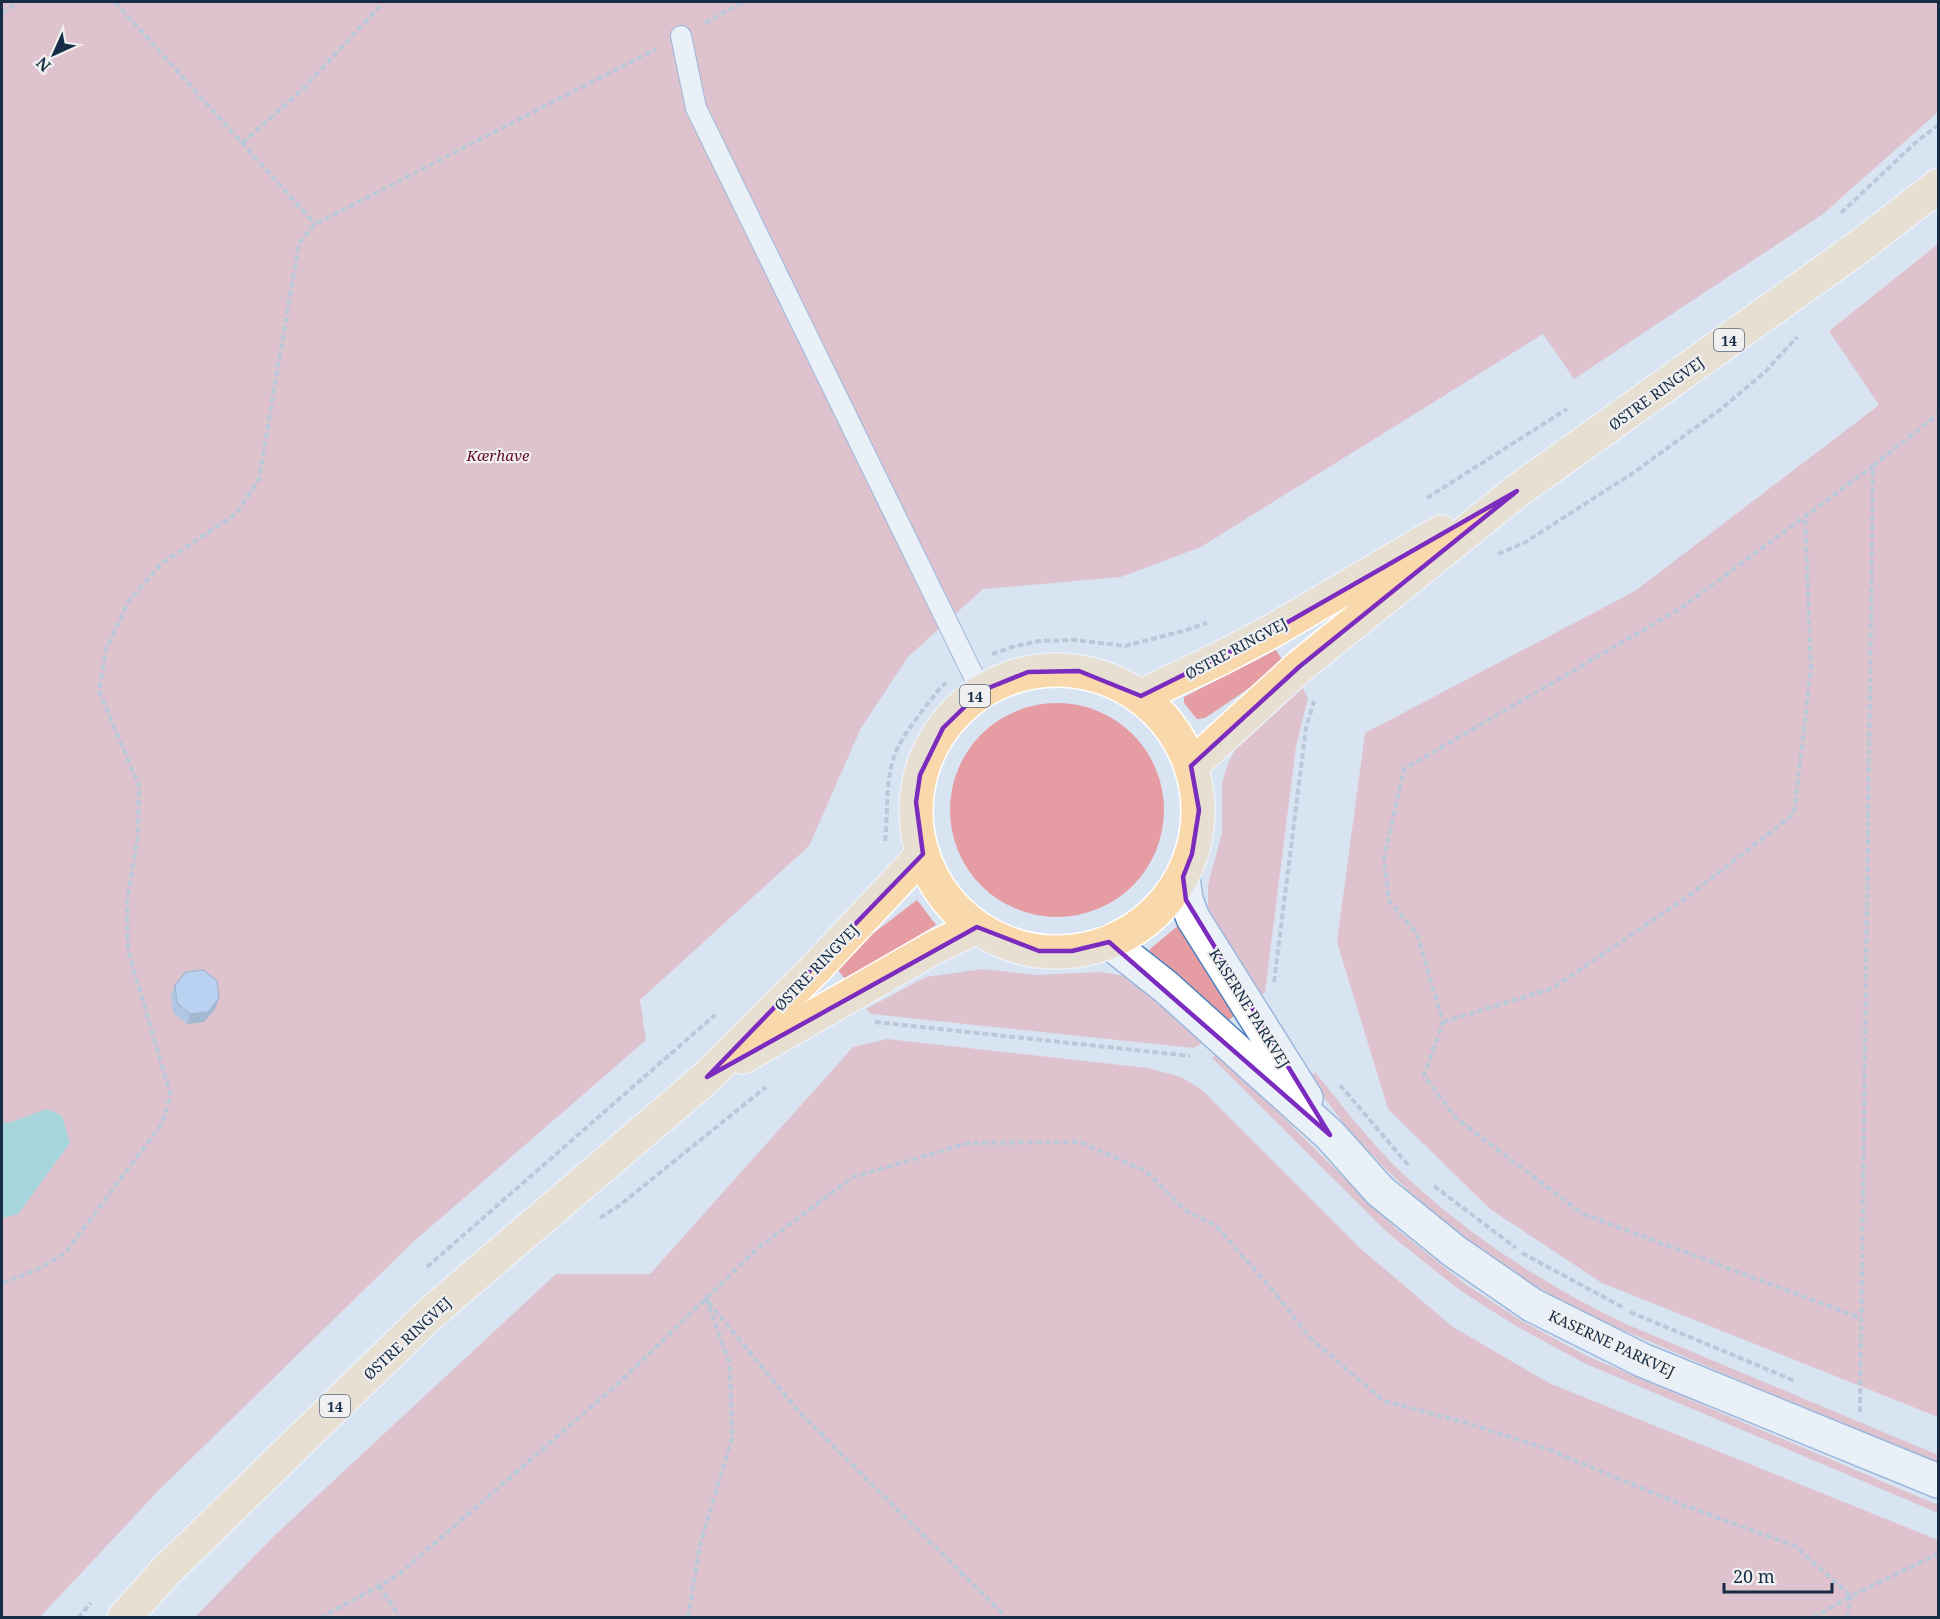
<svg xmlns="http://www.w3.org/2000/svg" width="1940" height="1619" viewBox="0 0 1940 1619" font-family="'Noto Serif',serif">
<rect width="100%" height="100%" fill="#d9e4f2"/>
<path fill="#e59ca2" d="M2,2H1938V112L1823,214L1574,379L1543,334L1201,547L1121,577L983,589L908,657L861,728L809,846L640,1000L646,1040L412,1243L159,1490L40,1617H2Z
M1938,244V1417L1602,1283L1490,1209L1388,1109L1337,942L1365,733L1635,591L1879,405L1829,331Z
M1276,650L1285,664L1205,718L1197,719L1184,703V697Z
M1301,685L1308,698L1296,746L1265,992L1257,1000L1208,915V885L1222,833V783L1228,763L1243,736Z
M950 810a107 107 0 1 1 214 0a107 107 0 1 1-214 0Z
M917,900L936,925L846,980L833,964Z
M1179,925L1239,1012L1224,1024L1150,952V949Z
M983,969L1036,975L1101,972L1125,976L1144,986L1205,1042L1193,1048L871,1014L866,1009L926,977Z
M887,1039L1148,1068L1181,1077L1202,1090L1361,1249L1453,1327L1549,1383L1938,1540V1617H195L274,1536L556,1274H650L853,1047Z
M1218,1053L1394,1227L1464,1283L1520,1320L1587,1356L1938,1505V1513L1584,1363L1516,1326L1461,1291L1389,1234L1212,1058Z
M1315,1072C1343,1107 1370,1142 1402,1173C1468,1235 1544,1285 1626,1324L1938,1455V1466L1588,1315C1561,1301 1535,1286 1509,1270C1451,1232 1397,1183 1351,1132C1336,1115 1323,1095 1310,1077Z"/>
<path fill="#68c4c2" d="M47,1109L62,1116L70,1143L18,1214L2,1218V1121L8,1123Z"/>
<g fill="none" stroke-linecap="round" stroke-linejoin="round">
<g stroke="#4e81bf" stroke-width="22">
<path id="lane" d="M681,36L696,108L981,691"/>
</g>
<g stroke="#4e81bf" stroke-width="36">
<path id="secondary" d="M1183,877L1186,900L1193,918L1306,1098
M1109,942L1166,987L1330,1135L1380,1191L1454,1251L1532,1305L1642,1360L1938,1481"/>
</g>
<g stroke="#fff" stroke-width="36">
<path id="primary" d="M916 811a141 141 0 1 1 282 0a141 141 0 1 1-282 0Z
M1141,696L1221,658L1274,630L1441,532
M1191,766L1299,667L1517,491L1856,249L1938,186
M743,1057L933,948L977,927
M124,1618L166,1571L431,1313L707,1077L819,965L923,854"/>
</g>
<path stroke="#98a7b9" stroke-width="4" stroke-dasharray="6 3" stroke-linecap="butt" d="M115,2L315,224
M2,13L19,2
M705,23L743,2
M242,143L302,90L381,5L382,2
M1841,213L1915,143L1938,125
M1873,466L1938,414
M1427,498L1567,409
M1498,554L1524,543L1633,473L1721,409L1765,372L1797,337
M992,654L1012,647L1039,641L1075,640L1125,646L1183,631L1207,623
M885,841C888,814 885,784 894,757C901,736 926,706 941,687L946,683
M1274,982L1306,728L1314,701
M875,1022L1190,1056
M1443,1022L1553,988L1687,897L1794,814L1811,668L1805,516
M1340,1085L1409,1166
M1434,1186L1516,1248
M600,1218L620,1205L766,1087
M1522,1253L1624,1308
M427,1267L715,1015
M2,1283L41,1268L66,1252L161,1125L171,1096L128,950L127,901L138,836L139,786L99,691L106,650L128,602L161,564L237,513L259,479L299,243L315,224L656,49
M1630,1312L1795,1381
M1860,1412L1873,466L1681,608L1404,769L1384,858L1389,901L1417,934L1443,1022L1424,1075L1456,1118L1583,1214L1861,1318
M379,1585L400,1618
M78,1618L91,1603
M320,1618L397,1576L621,1381L758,1248L853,1177L969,1143L1080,1142L1146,1171L1185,1210L1215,1225L1271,1288L1310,1338L1384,1401L1467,1423L1547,1449L1675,1502L1795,1546L1851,1596L1938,1554
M688,1618L700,1545L732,1438L730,1364L706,1299L799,1412L1007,1618
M1813,1618L1851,1596
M1847,1618L1851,1596"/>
<use href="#lane" stroke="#fff" stroke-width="20"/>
<use href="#secondary" stroke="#fff" stroke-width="33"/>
<use href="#primary" stroke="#f9d9ac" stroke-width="33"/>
</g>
<path fill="#7ea3d0" d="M175,985L219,998L215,1009L204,1022L187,1024L173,1013L171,996Z"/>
<path fill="#6784a9" d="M219,998L215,1009L204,1022L187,1024L190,1014Z"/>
<path fill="#93bdf2" stroke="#6784a9" stroke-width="1.5" d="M203,970L217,981L219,998L208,1012L190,1014L177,1003L175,985L186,972Z"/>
<path d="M0 0H1940V1619H0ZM1517,491L1299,667L1191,766L1199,810L1192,854L1183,877L1186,900L1330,1135L1109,942L1072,951H1039L977,927L707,1077L923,854L916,802L920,775L943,728L981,691L1028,672L1079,671L1141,696L1274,630Z" fill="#d9e4f2" fill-opacity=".55" fill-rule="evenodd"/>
<path fill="none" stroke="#7b2cbf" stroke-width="4.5" stroke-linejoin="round" d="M1517,491L1299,667L1191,766L1199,810L1192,854L1183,877L1186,900L1330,1135L1109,942L1072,951H1039L977,927L707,1077L923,854L916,802L920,775L943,728L981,691L1028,672L1079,671L1141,696L1274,630Z"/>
<g text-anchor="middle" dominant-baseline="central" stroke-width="4.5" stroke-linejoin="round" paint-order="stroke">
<g fill="#f0f0f0" stroke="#586779" stroke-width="1.5">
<rect x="1714" y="329" width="30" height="22" rx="4.5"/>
<rect x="960" y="685" width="30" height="22" rx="4.5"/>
<rect x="320" y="1395" width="30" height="22" rx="4.5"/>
</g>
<g font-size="14" font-weight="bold" fill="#172c46">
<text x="1729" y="340">14</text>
<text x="975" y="696">14</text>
<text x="335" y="1406">14</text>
</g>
<g font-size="15" fill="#172c46" stroke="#f0f0f0">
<text transform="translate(1656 393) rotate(-36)">ØSTRE RINGVEJ</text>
<text transform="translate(1236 648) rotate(-28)">ØSTRE RINGVEJ</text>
<text transform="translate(816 967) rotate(-46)">ØSTRE RINGVEJ</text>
<text transform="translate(1250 1008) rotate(58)">KASERNE PARKVEJ</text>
<text transform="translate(407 1338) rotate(-43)">ØSTRE RINGVEJ</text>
<text transform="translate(1612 1343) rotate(25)">KASERNE PARKVEJ</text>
</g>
<g font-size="15" font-style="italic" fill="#640d22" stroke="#f0f0f0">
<text x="498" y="455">Kærhave</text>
</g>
</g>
<rect width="1940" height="1619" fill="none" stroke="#172c46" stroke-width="6"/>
<g transform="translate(54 54) rotate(225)" stroke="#f0f0f0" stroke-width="4.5" paint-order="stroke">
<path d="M0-4.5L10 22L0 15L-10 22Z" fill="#172c46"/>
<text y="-9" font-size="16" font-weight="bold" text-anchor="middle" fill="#172c46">N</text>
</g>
<path d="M1724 1583v9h108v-9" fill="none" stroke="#172c46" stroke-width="3"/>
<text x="1733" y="1583" font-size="18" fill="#172c46" stroke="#f0f0f0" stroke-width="4.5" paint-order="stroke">20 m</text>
</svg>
